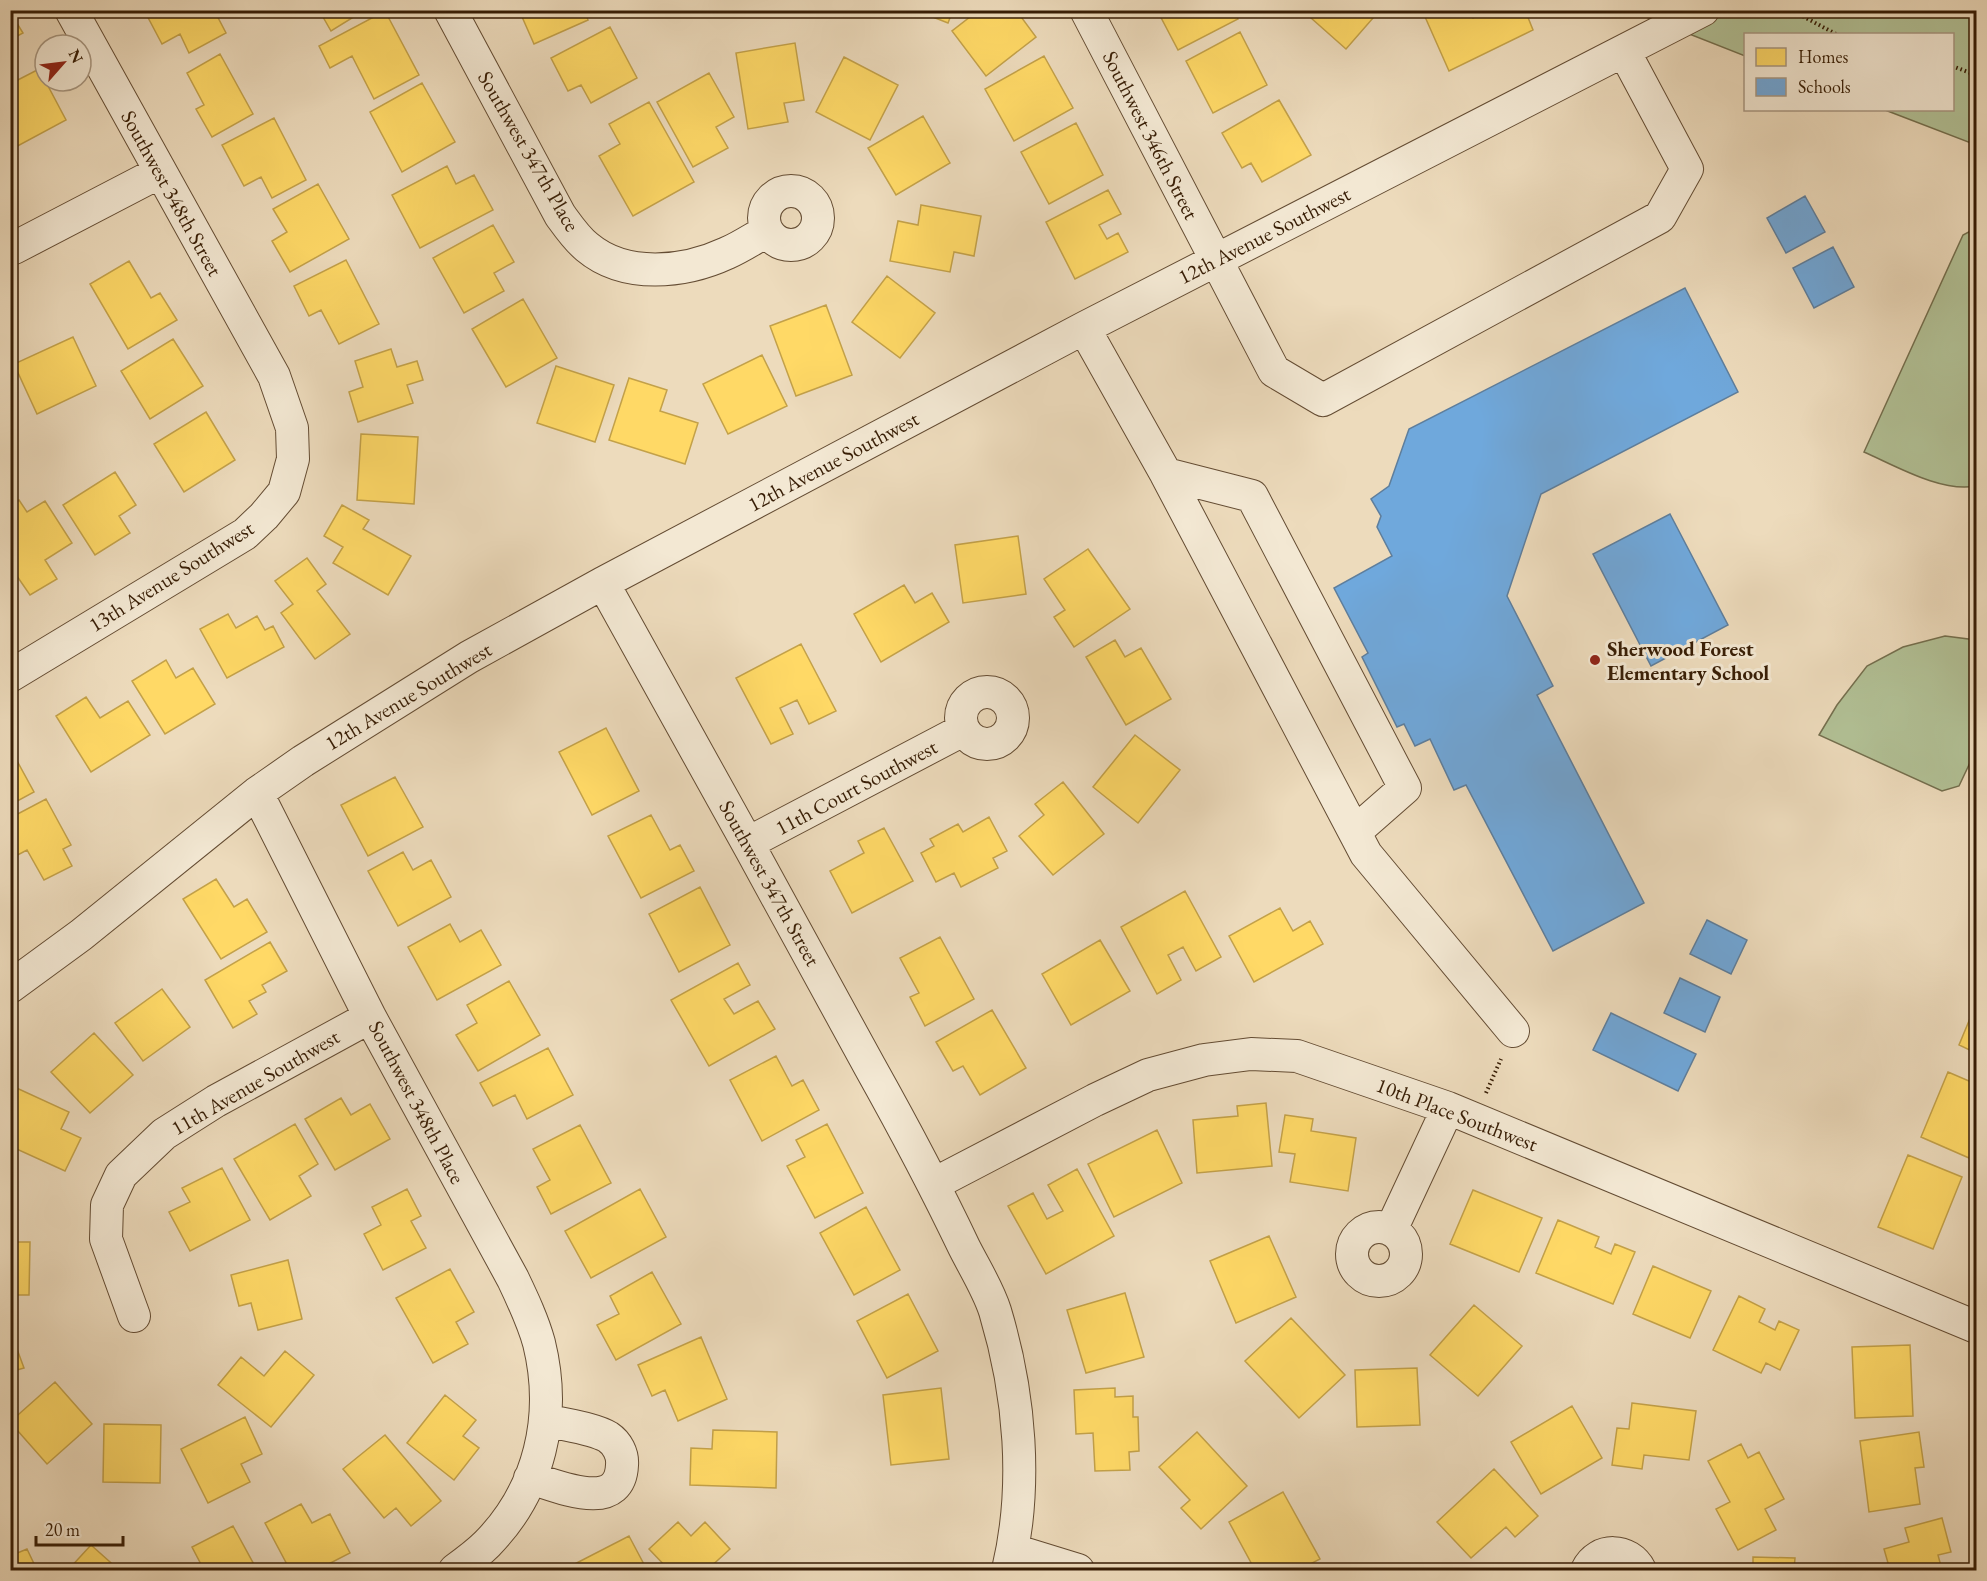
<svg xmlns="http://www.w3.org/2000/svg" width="1987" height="1581" viewBox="0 0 1987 1581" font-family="'EB Garamond',serif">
<rect width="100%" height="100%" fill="#eddbbc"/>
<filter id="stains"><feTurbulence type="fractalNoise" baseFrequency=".00333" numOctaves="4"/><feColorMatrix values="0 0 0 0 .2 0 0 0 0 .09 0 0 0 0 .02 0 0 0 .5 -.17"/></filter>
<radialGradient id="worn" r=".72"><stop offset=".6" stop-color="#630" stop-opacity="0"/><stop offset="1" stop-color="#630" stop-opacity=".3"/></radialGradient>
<path fill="#b2c196" stroke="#746f4e" stroke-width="1.5" d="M1631,11H1976V145L1885,110H1952V34H1746L1745,56Z
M1976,228V486C1942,493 1896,466 1864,452L1963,235Z
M1945,636L1976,640V750L1959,786L1942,791L1819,735L1837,705L1867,666L1903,647Z"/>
<path fill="#ffd966" stroke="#c3a149" stroke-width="1.5" d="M144,10H214L226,33L189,53L180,34L162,44Z
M319,10H365L331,31Z
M519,10H584L588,20L534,44Z
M915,10H953L948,23Z
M979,10H1016L1036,37L986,76L952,31Z
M1157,10H1233L1238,19L1178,50Z
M1302,10H1380L1346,49Z
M1422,10H1470L1473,18L1489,10H1525L1533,30L1449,71Z
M385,11L419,75L374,99L352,56L330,68L319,46Z
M10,12L23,33L10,40Z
M610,27L637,78L591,103L581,85L568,91L551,58Z
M1240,32L1267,85L1213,113L1186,61Z
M795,43L804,100L784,103L788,122L748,129L736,53Z
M220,54L253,114L212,137L196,109L204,105L187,73Z
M1044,56L1073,108L1014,141L985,89Z
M844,57L898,85L870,140L816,112Z
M39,69L66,120L12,149L10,84Z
M709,73L734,117L716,127L728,148L693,167L657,102Z
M422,83L455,142L402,172L370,112Z
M1279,100L1311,155L1262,182L1251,163L1242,168L1222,133Z
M649,102L694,182L633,216L599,156L620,144L609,124Z
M923,116L950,163L896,195L868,148Z
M274,118L306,180L272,198L261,177L244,186L222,145Z
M1076,123L1103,175L1049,204L1021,152Z
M447,166L456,184L474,175L493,210L420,248L392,195Z
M318,184L349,239L290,272L272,241L287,232L273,209Z
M1108,190L1121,214L1099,225L1107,239L1118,233L1128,252L1075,279L1046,222Z
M921,205L981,216L974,256L954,252L950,272L890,261L898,221L918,225Z
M493,225L514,262L494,273L504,291L464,313L433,258Z
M346,260L379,324L339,344L321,310L309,316L294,286Z
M129,261L151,298L160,293L177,320L128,349L90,284Z
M887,276L935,313L900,358L852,322Z
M523,299L557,358L506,387L472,329Z
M826,305L852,375L796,396L770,326Z
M73,337L96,386L37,414L14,364Z
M173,339L203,386L150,419L121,371Z
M391,349L397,367L417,361L423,380L407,385L413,403L358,422L349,392L363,387L355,361Z
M762,355L787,406L728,434L703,384Z
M556,366L614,385L595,442L537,423Z
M629,378L667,390L660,411L698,423L685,464L609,440Z
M206,412L235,460L184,492L154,444Z
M361,434L418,437L414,504L357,500Z
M115,472L136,505L119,516L130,533L95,555L63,505Z
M19,500L27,512L45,501L72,543L45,560L57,579L30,595L10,566V505Z
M342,505L369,520L363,529L411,556L388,595L333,563L343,547L324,536Z
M1018,536L1026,594L963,603L955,545Z
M1088,549L1130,609L1074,647L1054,617L1065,610L1044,579Z
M307,558L326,584L317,591L350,634L315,659L281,613L293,604L275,581Z
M904,585L915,603L932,593L949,622L881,662L854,614Z
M228,614L236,628L257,616L265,630L273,626L284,647L227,678L200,629Z
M1115,640L1125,657L1141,648L1171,699L1126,725L1086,657Z
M801,644L836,711L809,724L797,700L780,708L793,734L771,744L736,678Z
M166,660L176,678L193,668L215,704L165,734L132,681Z
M86,697L100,718L128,701L150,735L91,772L56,716Z
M606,728L639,791L592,815L559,752Z
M1135,735L1180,770L1138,823L1093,787Z
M10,748L34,792L10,805Z
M395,777L423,827L368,856L341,805Z
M1063,782L1104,834L1053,875L1019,836L1044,815L1035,804Z
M46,799L71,845L63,849L72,866L44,880L27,850L10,859V818Z
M651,815L670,850L680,845L694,871L641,898L608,836Z
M989,817L1007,851L993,858L998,868L961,887L954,873L936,882L921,853L934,846L930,839L958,824L963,832Z
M884,828L913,881L852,913L830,871L864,853L858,841Z
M403,852L413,870L431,860L451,897L398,926L368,871Z
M216,879L234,907L247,899L267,932L221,959L183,899Z
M700,887L730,945L679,972L649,914Z
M1185,891L1221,957L1196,971L1183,947L1168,955L1181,980L1157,994L1121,927Z
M1280,908L1293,931L1310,921L1323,944L1254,982L1229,936Z
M450,924L460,942L481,930L501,965L437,1000L408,947Z
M940,937L974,999L925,1026L910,997L919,993L900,958Z
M1100,940L1130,991L1071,1025L1042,974Z
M270,942L287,971L262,985L266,992L249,1001L257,1014L233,1028L205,980Z
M738,963L750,985L724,999L734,1014L758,1001L775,1029L709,1066L671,1000Z
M509,981L540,1035L478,1071L456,1035L477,1023L467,1005Z
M162,989L190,1027L143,1061L115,1023Z
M1976,1004V1053L1959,1045Z
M992,1010L1026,1068L980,1095L963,1066L953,1071L936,1042Z
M94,1033L133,1075L90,1113L51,1072Z
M548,1048L573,1095L527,1119L515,1095L493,1106L480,1083Z
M776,1056L792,1086L803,1080L819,1110L762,1141L730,1080Z
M1948,1072L1976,1084V1161L1921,1137Z
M10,1085L69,1112L61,1129L81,1138L65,1171L10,1146Z
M341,1098L351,1115L370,1104L390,1139L335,1170L305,1119Z
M1266,1103L1272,1166L1197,1173L1193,1120L1238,1116L1237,1106Z
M1285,1115L1313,1119L1311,1131L1356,1138L1348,1191L1290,1182L1295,1154L1279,1152Z
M295,1124L318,1164L299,1176L311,1196L270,1220L234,1159Z
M827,1124L863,1193L815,1218L787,1166L805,1157L796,1140Z
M580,1125L611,1183L551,1214L537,1187L550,1180L533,1149Z
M1157,1130L1182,1183L1114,1217L1088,1164Z
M1908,1155L1962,1177L1933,1249L1878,1227Z
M222,1168L250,1220L190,1251L169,1212L190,1202L182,1188Z
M1077,1169L1114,1236L1046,1274L1008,1206L1033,1193L1047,1219L1063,1211L1048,1185Z
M407,1189L421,1216L411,1221L426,1248L383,1270L364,1234L381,1225L372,1207Z
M640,1189L666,1237L591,1278L565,1231Z
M1473,1190L1542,1218L1519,1272L1450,1244Z
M866,1207L900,1270L854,1295L820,1233Z
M1558,1220L1599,1237L1595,1247L1611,1254L1615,1244L1635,1252L1613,1304L1536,1273Z
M1269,1236L1296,1297L1236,1323L1210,1261Z
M10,1242H30L29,1295H10Z
M288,1260L302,1319L258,1330L251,1303L239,1306L231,1275Z
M1653,1266L1711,1291L1690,1338L1633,1314Z
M450,1269L474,1312L456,1322L468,1344L433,1363L396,1298Z
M652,1272L681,1324L616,1360L597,1325L619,1314L610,1296Z
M1125,1293L1144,1357L1086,1373L1067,1310Z
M908,1294L938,1351L887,1378L857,1321Z
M1739,1296L1765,1309L1759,1322L1775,1330L1779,1321L1799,1330L1780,1370L1766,1363L1761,1373L1713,1350Z
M1474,1305L1522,1346L1478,1396L1430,1355Z
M1291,1318L1345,1375L1299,1418L1245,1361Z
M10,1330L24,1368L10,1372Z
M701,1337L727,1399L678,1421L665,1390L652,1396L638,1365Z
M1910,1345L1913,1416L1855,1418L1852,1347Z
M285,1351L314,1375L271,1427L218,1385L241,1357L264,1376Z
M1417,1368L1420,1425L1357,1427L1355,1370Z
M55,1382L92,1424L47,1464L10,1422Z
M941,1388L949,1459L891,1465L883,1395Z
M1115,1388V1397L1133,1396V1417H1138L1139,1451L1129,1452L1130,1470L1095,1471L1093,1433L1076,1434L1074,1390Z
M445,1395L476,1420L463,1436L479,1448L454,1480L407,1443Z
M1632,1403L1696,1411L1689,1460L1644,1455L1642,1469L1612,1465L1617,1428L1629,1429Z
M1572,1406L1602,1458L1541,1494L1511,1442Z
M245,1417L262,1454L241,1464L250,1482L208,1503L181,1449Z
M104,1424L161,1425L160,1483L103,1482Z
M713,1430L777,1432L776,1488L690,1485L691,1448L712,1449Z
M1197,1432L1247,1486L1201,1529L1181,1508L1190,1500L1159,1467Z
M1919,1432L1924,1467L1915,1468L1920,1504L1869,1512L1860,1441Z
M385,1435L441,1501L411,1526L396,1508L384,1518L343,1469Z
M1741,1444L1748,1458L1759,1452L1784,1499L1765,1509L1776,1530L1738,1550L1716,1509L1730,1502L1708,1461Z
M1494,1469L1538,1516L1515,1537L1506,1527L1471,1558L1437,1522Z
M1283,1492L1320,1559L1299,1570H1255L1229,1522Z
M301,1504L312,1523L330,1514L350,1553L317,1570H290L265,1523Z
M1942,1518L1951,1552L1938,1555L1942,1570H1890L1884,1549L1909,1542L1905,1528Z
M678,1522L691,1536L705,1522L730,1549L707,1570H669L649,1549Z
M233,1526L257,1570H204L192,1547Z
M629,1536L647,1570H563Z
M91,1545L119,1570H68Z
M27,1549L37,1570H10V1556Z
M1753,1557L1795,1558L1794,1570H1753Z"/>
<path fill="#6fa8dc" stroke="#5e7e9c" stroke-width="1.5" d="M1805,196L1825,232L1786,253L1767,218Z
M1833,247L1854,287L1814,308L1793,268Z
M1685,288L1738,392L1541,494L1507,596L1553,686L1537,695L1644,903L1553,951L1466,785L1454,790L1430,739L1415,746L1404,724L1397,727L1362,657L1368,653L1334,588L1392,556L1377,527L1381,516L1371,499L1389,486L1409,429Z
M1670,514L1728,625L1651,666L1593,554Z
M1707,920L1747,940L1731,974L1690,954Z
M1680,978L1720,997L1705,1032L1664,1013Z
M1611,1013L1696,1054L1678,1091L1593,1050Z"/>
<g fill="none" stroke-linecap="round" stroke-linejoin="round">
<g stroke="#644c33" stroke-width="34">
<path id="minor" d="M450,10L560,215C568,226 576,238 587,247C625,279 684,273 727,253C741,247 754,238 767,231
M1086,10L1274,371L1323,400L1660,217L1687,169L1624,51
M764 218a27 27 0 1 1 54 0a27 27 0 1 1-54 0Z
M14,248L160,172
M1084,328L1166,474L1366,854L1513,1031
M1166,474L1252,496L1405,788L1356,831
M603,583C693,744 782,905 870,1067C903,1126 935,1186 964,1247C974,1267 988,1289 995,1311C1020,1394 1028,1486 1008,1570
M10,676L245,534L264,516L284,492L293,459L292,428L274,376L71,10
M961 718a26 26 0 1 1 52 0a26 26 0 1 1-52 0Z
M257,793L370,1017L513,1279C523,1300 533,1321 539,1343C557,1416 540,1490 487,1544C477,1554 466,1562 455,1570
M748,843L963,730
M10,987L81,935L257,793L303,761L469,657L603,583L1084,328L1703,10
M934,1184L1095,1100L1148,1075L1204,1060L1251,1054L1297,1056L1448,1108L1976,1327
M1352 1254a27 27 0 1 1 54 0a27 27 0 1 1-54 0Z
M1391,1230L1448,1108
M134,1316L106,1239L107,1205L121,1175L164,1134L216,1101L370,1017
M530,1478C556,1485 620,1515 622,1465C623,1454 617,1443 608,1437C593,1428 564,1425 546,1420
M1013,1550L1078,1570
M1587,1570C1598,1547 1629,1548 1640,1570"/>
</g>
<path stroke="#371d05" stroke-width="4" stroke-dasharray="1.5 3" stroke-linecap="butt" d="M1791,10L1836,34
M1952,66L1976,75
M1486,1093L1501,1059"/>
<use href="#minor" stroke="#f3e8d3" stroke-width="32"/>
</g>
<circle fill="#8f2418" stroke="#f3e8d3" stroke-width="2" cx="1595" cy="660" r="6"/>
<g text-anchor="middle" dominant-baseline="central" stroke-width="6" stroke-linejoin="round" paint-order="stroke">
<g font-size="21" fill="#371d05" stroke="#f3e8d3">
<text transform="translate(1151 135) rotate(63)">Southwest 346th Street</text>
<text transform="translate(529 151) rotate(60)">Southwest 347th Place</text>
<text transform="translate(172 193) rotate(61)">Southwest 348th Street</text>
<text transform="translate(1264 235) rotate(-27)">12th Avenue Southwest</text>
<text transform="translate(833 461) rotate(-28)">12th Avenue Southwest</text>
<text transform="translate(171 576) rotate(-32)">13th Avenue Southwest</text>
<text transform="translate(408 696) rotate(-31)">12th Avenue Southwest</text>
<text transform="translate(856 787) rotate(-28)">11th Court Southwest</text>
<text transform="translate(770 883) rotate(61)">Southwest 347th Street</text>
<text transform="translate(255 1082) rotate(-30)">11th Avenue Southwest</text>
<text transform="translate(417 1102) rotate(62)">Southwest 348th Place</text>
<text transform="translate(1457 1114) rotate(21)">10th Place Southwest</text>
</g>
<g font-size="21" font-weight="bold" fill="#371d05" stroke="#f3e8d3" text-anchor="start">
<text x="1607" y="648">Sherwood Forest<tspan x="1607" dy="24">Elementary School</tspan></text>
</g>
</g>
<rect width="1987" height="1581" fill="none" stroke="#eddbbc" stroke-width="36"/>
<rect x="12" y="12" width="1963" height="1557" fill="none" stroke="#371d05" stroke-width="3"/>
<rect x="18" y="18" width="1951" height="1545" fill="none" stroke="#371d05" stroke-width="1.5"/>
<rect x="1744" y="33" width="210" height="78" fill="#f3e8d3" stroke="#a89781" stroke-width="1.5"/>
<rect x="1756" y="48" width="30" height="18" fill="#ffd966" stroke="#a89781" stroke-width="1.5"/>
<text x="1798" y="63" font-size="18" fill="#371d05">Homes</text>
<rect x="1756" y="78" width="30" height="18" fill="#6fa8dc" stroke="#a89781" stroke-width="1.5"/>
<text x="1798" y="93" font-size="18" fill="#371d05">Schools</text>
<g transform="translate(63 63) rotate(62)"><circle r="28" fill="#f3e8d3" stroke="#a89781" stroke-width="1.5"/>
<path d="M0-4.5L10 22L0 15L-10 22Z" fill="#8f2418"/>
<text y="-9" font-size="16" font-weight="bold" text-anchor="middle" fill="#371d05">N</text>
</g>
<path d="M36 1536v9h87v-9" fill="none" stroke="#371d05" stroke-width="3"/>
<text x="45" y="1536" font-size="18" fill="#371d05" stroke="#f3e8d3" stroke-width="4.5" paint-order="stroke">20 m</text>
<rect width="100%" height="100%" filter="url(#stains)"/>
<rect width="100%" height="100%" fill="url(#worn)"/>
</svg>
